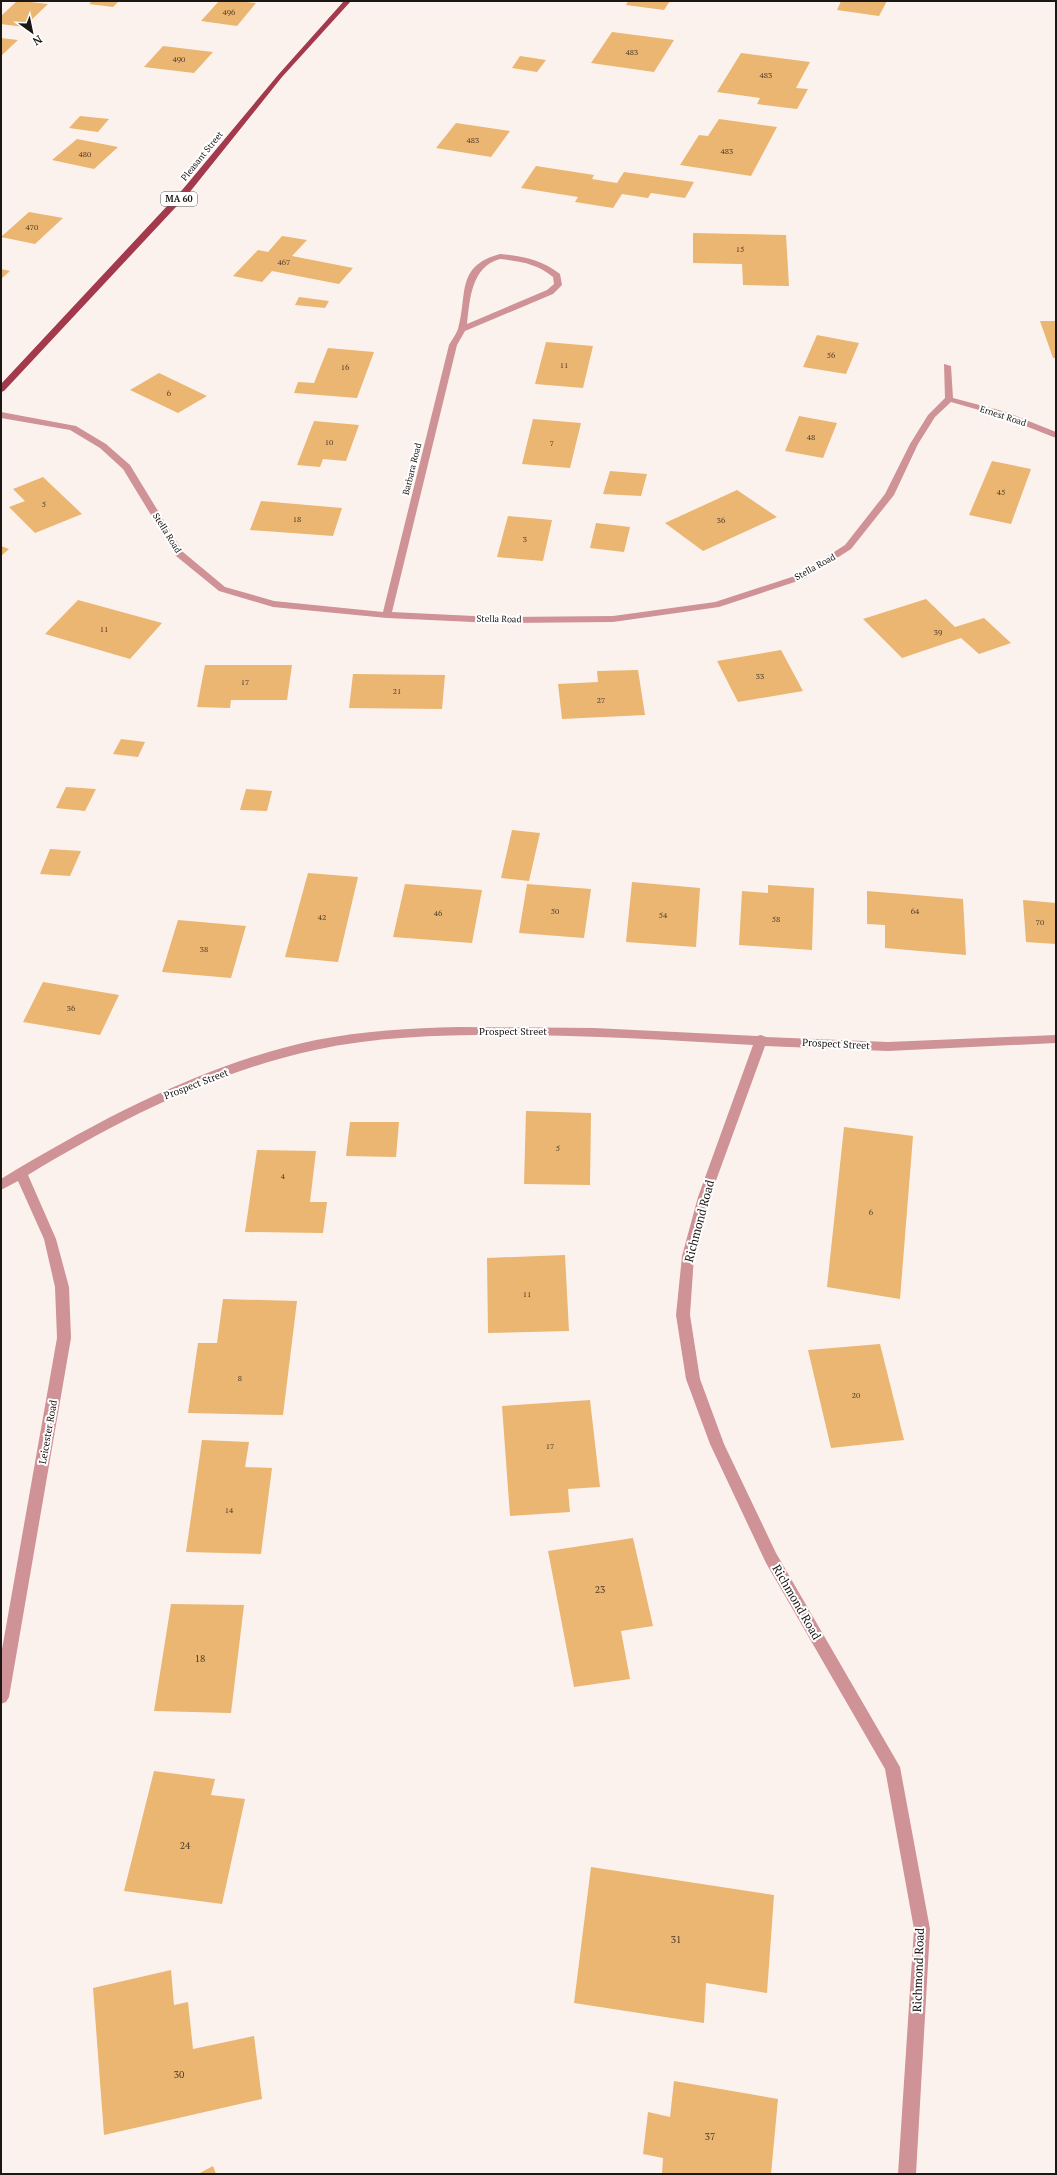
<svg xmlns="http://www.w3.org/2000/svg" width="1057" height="2175" viewBox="0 0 1057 2175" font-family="'PT Serif',serif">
<rect width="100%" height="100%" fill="#fcf2ed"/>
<path fill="#ebb572" d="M17,1H22L48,4L24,27L1,24V16Z
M92,1H119L113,7L89,4Z
M219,1H237L256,3L237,26L201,21Z
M628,1H670L664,10L626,5Z
M841,1H887L879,16L837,10Z
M612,32L674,40L654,72L591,63Z
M1,38L18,40L1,56Z
M163,46L213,52L194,73L144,67Z
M741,53L810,62L796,88L808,89L797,109L757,104L760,98L717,92Z
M520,56L546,60L537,72L512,68Z
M80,116L109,119L98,132L69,128Z
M719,119L777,127L751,176L680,165L699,135L708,136Z
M456,123L510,131L491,157L436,148Z
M77,139L118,147L94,169L52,160Z
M536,166L594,175L592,179L617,183L624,172L694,182L685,198L651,193L648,198L622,194L613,208L575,202L578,197L521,188Z
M29,212L63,218L35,244L1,237Z
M693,233L786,235L789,286L743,285L742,264L693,263Z
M282,236L307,240L292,256L353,268L339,284L272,271L262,282L233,276L258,250L268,252Z
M1,269L10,271L1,279Z
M299,297L329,301L325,308L295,305Z
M1040,321H1056V358H1053Z
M817,335L859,343L846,374L803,367Z
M546,342L593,346L583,388L535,384Z
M328,348L374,352L357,398L294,393L298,382L314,383Z
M159,373L207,396L178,413L130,390Z
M799,416L837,423L823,458L785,451Z
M533,419L581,423L570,468L522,464Z
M314,421L359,425L346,461L323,459L320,467L297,465Z
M992,461L1031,469L1011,524L969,515Z
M610,471L647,474L641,496L603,494Z
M43,477L82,514L35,533L9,507L25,501L13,489Z
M737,490L777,517L703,551L665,523Z
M261,501L342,508L333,536L250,530Z
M508,516L552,520L543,561L497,557Z
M596,523L630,527L624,552L590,548Z
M1,546L9,549L1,556Z
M926,599L955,627L984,618L1011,643L979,654L961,638L902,658L863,619Z
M78,600L162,623L130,659L45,634Z
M781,650L803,691L738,702L717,661Z
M205,665H292L287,700H231L230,708L197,707Z
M638,670L645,715L562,719L558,684L598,682L597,671Z
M353,674L445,675L442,709L349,708Z
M121,739L145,742L138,757L113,754Z
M66,787L96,789L85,811L56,808Z
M246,789L272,791L267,811L240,810Z
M512,830L540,833L529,881L501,878Z
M50,849L81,851L70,876L40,874Z
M308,873L358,877L338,962L285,957Z
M632,882L700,888L696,947L626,942Z
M405,884L482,890L472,943L393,937Z
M527,884L591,889L584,938L519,933Z
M768,885L814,888L812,950L739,945L742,891L768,893Z
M867,891L963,899L966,955L885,948V925L867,924Z
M1023,900L1056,903V944L1026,942Z
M178,920L246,926L231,978L162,972Z
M43,982L119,995L100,1035L23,1022Z
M526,1111L591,1113L590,1185L524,1184Z
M350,1122H399L396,1157L346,1156Z
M844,1127L913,1136L900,1299L827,1287Z
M257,1150L316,1151L310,1202H327L323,1233L245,1232Z
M565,1255L569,1331L488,1333L487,1258Z
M223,1299L297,1301L283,1415L188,1413L198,1343H217Z
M880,1344L904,1440L831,1448L808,1350Z
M590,1400L600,1487L568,1489L570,1512L510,1516L502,1406Z
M202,1440L249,1442L245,1467L272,1468L261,1554L186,1552Z
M633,1538L653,1626L621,1631L630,1679L574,1687L548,1551Z
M171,1604L244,1605L231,1713L154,1711Z
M154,1771L215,1779L211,1795L245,1799L222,1904L124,1891Z
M591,1867L774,1895L767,1993L706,1983L704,2023L574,2003Z
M171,1970L174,2005L188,2002L193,2049L254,2036L262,2099L104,2135L93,1988Z
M674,2081L778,2099L771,2174H662L663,2158L643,2154L648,2112L670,2117Z
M213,2166L216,2174H198Z"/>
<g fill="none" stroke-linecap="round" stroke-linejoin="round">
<path fill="#cf9297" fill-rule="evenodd" d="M500,254C522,256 542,260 560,274L562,285L553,294L465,331L457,345L392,612L494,617L613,616L715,602L798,575L845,545L885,494L910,444L928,415L945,398L944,364L951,366L953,398L1006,412L1056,432V438L1000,416L951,402L935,417L918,444L894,495L851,549L804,579L719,607L613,622L494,623L387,618L273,607L219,591L176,556L123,469L100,448L70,430L1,418V412L76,426L106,444L130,465L183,552L225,587L274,601L383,612L449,345C452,340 456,334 458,329C468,295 455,266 500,254ZM500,259C520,261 538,264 553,277L554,284L547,290L467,324C470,299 471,267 500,259Z
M458,1027L594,1028L757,1036L761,1035L766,1037L888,1042L1056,1035V1043L888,1051L765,1046L710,1197L694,1256L690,1315L700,1379L724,1444L776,1553L900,1767L930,1929L916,2174H898L914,1929L885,1769L766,1563L710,1444L686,1379L676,1315L682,1256L698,1197L753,1045C667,1040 582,1035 496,1035C435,1035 374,1037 315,1050C213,1072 117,1121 28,1175L56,1239L69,1287L71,1338L9,1697L6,1702L1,1704V1655L57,1338L55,1287L44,1239L18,1181L1,1190V1179C99,1120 203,1064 316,1040C363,1031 410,1028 458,1027Z"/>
<path fill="#a3394c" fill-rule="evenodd" d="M344,1H351L282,77L189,193L4,391L1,392V384L183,189L278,75Z"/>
</g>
<g text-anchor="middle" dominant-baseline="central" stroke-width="4" stroke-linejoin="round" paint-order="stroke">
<g font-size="8" fill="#4e3e2c">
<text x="229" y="12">496</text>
<text x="632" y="52">483</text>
<text x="179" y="59">490</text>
<text x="766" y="75">483</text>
<text x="473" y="140">483</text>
<text x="727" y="151">483</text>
<text x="85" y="154">480</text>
<text x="32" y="227">470</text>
<text x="740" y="249">15</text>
<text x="284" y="262">467</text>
<text x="831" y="355">56</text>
<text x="564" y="365">11</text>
<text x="345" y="367">16</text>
<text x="169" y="393">6</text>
<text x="811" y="437">48</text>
<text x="329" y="442">10</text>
<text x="552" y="443">7</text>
<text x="1001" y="492">45</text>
<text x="44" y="504">5</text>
<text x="297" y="519">18</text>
<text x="721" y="520">36</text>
<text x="525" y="539">3</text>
<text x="104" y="629">11</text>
<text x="938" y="632">39</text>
<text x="760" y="676">33</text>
<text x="245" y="682">17</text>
<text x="397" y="691">21</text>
<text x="601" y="700">27</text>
<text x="555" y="911">50</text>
<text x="915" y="911">64</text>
<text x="438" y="913">46</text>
<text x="663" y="915">54</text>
<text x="322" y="917">42</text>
<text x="776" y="919">58</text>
<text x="1040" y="922">70</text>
<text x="204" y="949">38</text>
<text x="71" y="1008">36</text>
<text x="558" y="1148">5</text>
<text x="283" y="1176">4</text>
<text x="871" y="1212">6</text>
<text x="527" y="1294">11</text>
<text x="240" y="1378">8</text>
<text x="856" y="1395">20</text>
<text x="550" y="1446">17</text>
<text x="229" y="1510">14</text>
</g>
<g font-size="9" fill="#1a1715" stroke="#fff">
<text transform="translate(202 156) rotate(-51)">Pleasant Street</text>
<text transform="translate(1003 416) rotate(18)">Ernest Road</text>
<text transform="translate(412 469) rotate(-76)">Barbara Road</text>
<text transform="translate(167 533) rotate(58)">Stella Road</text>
<text transform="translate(815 567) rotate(-29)">Stella Road</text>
<text transform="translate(499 619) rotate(1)">Stella Road</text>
</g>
<rect fill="#fff" stroke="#5f5d5b" stroke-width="1" x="161" y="192" width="36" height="14" rx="3"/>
<g font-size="9" font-weight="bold" fill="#1a1715">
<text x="179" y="199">MA 60</text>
</g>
<g font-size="10" fill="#1a1715" stroke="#fff">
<text x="513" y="1031">Prospect Street</text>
<text transform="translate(836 1044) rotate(3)">Prospect Street</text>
<text transform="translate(196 1084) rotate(-21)">Prospect Street</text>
<text transform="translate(48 1432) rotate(-80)">Leicester Road</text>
</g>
<g font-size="10" fill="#4e3e2c">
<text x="600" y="1589">23</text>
<text x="200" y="1658">18</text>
<text x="185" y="1845">24</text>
<text x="676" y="1939">31</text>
<text x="179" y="2074">30</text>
<text x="710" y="2136">37</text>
</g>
<g font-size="12" fill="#1a1715" stroke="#fff">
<text transform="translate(699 1221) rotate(-75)">Richmond Road</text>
<text transform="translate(797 1602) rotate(60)">Richmond Road</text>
<text transform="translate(918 1970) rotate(-88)">Richmond Road</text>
</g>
</g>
<rect width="1057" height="2175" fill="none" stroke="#1a1715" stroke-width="4"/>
<g transform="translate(32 32) rotate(147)" stroke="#ffffff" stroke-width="3" paint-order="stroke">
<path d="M0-3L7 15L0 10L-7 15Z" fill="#1a1715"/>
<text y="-6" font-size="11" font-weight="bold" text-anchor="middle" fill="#1a1715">N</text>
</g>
</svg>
